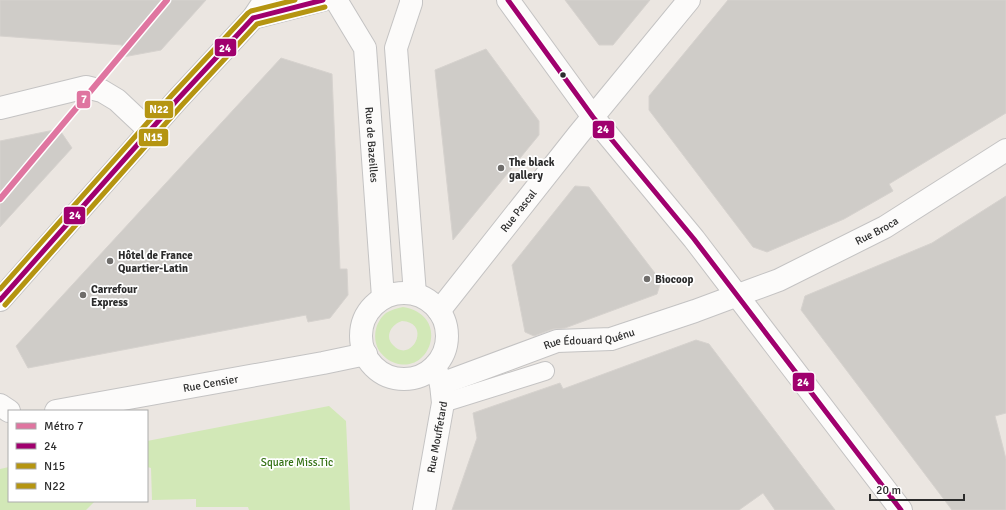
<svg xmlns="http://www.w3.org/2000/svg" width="1006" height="510" font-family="Signika,sans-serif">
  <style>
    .green { fill: #d2e8b7; fill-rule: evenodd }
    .building { fill: #cfccc8; stroke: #d6d2ce }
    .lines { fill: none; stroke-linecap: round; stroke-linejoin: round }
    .service-casing { stroke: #c4c3c3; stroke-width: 20 }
    .pedestrian-casing { stroke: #c4c3c3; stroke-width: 24 }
    .minor-casing { stroke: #c4c3c3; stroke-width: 24 }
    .tertiary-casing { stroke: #c4c3c3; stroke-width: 24 }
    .secondary-casing { stroke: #c4c3c3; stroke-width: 24 }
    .service { stroke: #fcfbfa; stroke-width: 18 }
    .pedestrian { stroke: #fcfbfa; stroke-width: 22 }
    .minor { stroke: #fcfbfa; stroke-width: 22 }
    .tertiary { stroke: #fcfbfa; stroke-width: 22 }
    .secondary { stroke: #fcfbfa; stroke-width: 22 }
    .bus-1-casing { stroke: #fff; stroke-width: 8 }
    .bus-2-casing { stroke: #fff; stroke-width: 8 }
    .bus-3-casing { stroke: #fff; stroke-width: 8 }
    .bus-1 { stroke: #a0006e; stroke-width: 5 }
    .bus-2 { stroke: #b59511; stroke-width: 5 }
    .bus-3 { stroke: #b59511; stroke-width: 5 }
    .metro-1-casing { stroke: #fff; stroke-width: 9 }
    .metro-1 { stroke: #df75a0; stroke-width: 6 }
    .bus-dot { fill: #2c2c2c; stroke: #fff; stroke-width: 1.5 }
    .poi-dot { fill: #6f6d6b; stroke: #fff; stroke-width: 1.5 }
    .labels { text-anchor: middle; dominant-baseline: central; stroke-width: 3.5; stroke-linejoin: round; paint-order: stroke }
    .street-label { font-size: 11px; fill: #2c2c2c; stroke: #fff }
    .poi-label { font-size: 11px; font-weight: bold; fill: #2c2c2c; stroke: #fff; text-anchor: start }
    .park-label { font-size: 11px; fill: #347114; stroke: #fff }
    .line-badge { stroke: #fff; stroke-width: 1.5 }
    .badge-label { font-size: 11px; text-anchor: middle; font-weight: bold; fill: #fff }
  </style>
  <rect width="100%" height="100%" fill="#ebe6e1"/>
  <g class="green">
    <path d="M 403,307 C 451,315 431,375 395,363 C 389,361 384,357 380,352 C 372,340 374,323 386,313 C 391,310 397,308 403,307 ZM 402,321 C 433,323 411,365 393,345 C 384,336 392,324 402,321 Z"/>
    <path d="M 329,406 L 346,421 L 350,510 L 249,510 L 248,507 L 196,507 L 196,499 L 152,500 L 151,468 L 147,467 L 147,441 Z"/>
    <path d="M 9,467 L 9,501 L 95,501 L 86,510 L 0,510 L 0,469 Z"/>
  </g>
  <g class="building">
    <path d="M 0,0 L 206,0 L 161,50 L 123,57 L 122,45 L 0,36 Z"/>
    <path d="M 565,0 L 650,0 L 613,45 L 599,45 Z"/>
    <path d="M 728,0 L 1006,0 L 1006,113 L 889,184 L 893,191 L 844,219 L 767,252 L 753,247 L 649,110 L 649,96 Z"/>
    <path d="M 486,49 L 539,121 L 539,135 L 453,240 L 435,70 Z"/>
    <path d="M 281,58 L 332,74 L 340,269 L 347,269 L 348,295 L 330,318 L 308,322 L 306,315 L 28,368 L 16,346 Z"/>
    <path d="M 59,129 L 72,148 L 0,227 L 0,141 Z"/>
    <path d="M 575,186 L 589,187 L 661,281 L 657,294 L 565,328 L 553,329 L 534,336 L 525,332 L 512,265 Z"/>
    <path d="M 1006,196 L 1006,413 L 995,416 L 1006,459 L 1006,510 L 952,510 L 801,310 L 805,296 L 932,243 Z"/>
    <path d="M 696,340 L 709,344 L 835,510 L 775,510 L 763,493 L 739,510 L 452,510 L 477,438 L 473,413 L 560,383 L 563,389 Z"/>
  </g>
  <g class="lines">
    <g class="service-casing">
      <path id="service" d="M 443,403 L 545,371"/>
    </g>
    <g class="pedestrian-casing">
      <g id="pedestrian">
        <path id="s1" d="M 441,384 L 557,341 L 611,339 L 695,311 L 738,295"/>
        <path id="s2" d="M 424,510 L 443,403 L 441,384 L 435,366"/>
      </g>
    </g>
    <g class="minor-casing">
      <g id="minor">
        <path id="s3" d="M 336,0 L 365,48 L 383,297"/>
        <path d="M 411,0 L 411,3 L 396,48 L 415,294"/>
        <path d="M 0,108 L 86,87 L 102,91 L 117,100 L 150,131"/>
        <circle cx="404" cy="336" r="43"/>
        <path id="s4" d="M 738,295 L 779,280 L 885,227 L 1006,150"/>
        <path id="s5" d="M 439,311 L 578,135 L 689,0"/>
        <path d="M 0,405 L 9,411"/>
        <path id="s6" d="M 56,411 L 323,363 L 366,354"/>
      </g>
    </g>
    <g class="tertiary-casing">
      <path id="tertiary" d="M 508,0 L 593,117 L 694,239 L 901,510"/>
    </g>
    <g class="secondary-casing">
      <g id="secondary">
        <path d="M 253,18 L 323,0"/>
        <path d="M 0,300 L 177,100 L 253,18 L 265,0"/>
      </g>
    </g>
    <use href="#service" class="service"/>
    <use href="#pedestrian" class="pedestrian"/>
    <use href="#minor" class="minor"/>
    <use href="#tertiary" class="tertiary"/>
    <use href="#secondary" class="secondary"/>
    <g class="bus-1-casing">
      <g id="bus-1">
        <path d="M 508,0 L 593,117 L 694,239 L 901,510"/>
        <path d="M 0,300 L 177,100 L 253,18 L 323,0"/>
      </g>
    </g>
    <g class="bus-2-casing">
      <path id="bus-2" d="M 5,305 L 182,105 L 257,24 L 325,7"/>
    </g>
    <g class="bus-3-casing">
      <path id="bus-3" d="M 0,289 L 172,95 L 248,13 L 251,11 L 295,0"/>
    </g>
    <use href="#bus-1" class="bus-1"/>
    <use href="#bus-2" class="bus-2"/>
    <use href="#bus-3" class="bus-3"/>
    <g class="metro-1-casing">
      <path id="metro-1" d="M 0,199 L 167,0"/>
    </g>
    <use href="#metro-1" class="metro-1"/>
  </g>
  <circle class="bus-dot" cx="563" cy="75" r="3.5"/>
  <g class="poi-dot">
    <circle cx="501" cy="168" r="4"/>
    <circle cx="110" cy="261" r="4"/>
    <circle cx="647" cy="279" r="4"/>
    <circle cx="83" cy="295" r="4"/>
  </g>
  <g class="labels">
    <g class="street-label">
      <text stroke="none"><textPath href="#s3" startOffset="153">Rue de Bazeilles</textPath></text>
      <text stroke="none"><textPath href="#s5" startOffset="128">Rue Pascal</textPath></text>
      <text stroke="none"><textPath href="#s4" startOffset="153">Rue Broca</textPath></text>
      <text stroke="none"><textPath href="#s1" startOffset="156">Rue Édouard Quénu</textPath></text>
      <text stroke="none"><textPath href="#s6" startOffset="157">Rue Censier</textPath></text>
      <text stroke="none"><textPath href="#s2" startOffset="74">Rue Mouffetard</textPath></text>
    </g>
    <g class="poi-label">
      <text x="509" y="162">The black<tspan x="509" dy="13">gallery</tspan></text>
      <text x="118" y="255">Hôtel de France<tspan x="118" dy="13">Quartier-Latin</tspan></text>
      <text x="655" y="279">Biocoop</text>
      <text x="91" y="289">Carrefour<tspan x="91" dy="13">Express</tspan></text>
    </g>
    <g class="park-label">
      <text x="297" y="462">Square Miss.Tic</text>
    </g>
  </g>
  <g class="line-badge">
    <rect x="214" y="38" width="23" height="19" rx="4" fill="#a0006e"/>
    <rect x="76" y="90" width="15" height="19" rx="4" fill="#df75a0"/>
    <rect x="144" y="100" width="30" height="19" rx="4" fill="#b59511"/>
    <rect x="592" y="120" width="23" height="19" rx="4" fill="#a0006e"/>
    <rect x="138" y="128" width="31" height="19" rx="4" fill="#b59511"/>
    <rect x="63" y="206" width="23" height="19" rx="4" fill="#a0006e"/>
    <rect x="792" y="372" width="23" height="20" rx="4" fill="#a0006e"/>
  </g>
  <g class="badge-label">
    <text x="225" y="52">24</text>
    <text x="84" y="103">7</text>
    <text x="159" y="113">N22</text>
    <text x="603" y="133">24</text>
    <text x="153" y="141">N15</text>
    <text x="75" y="219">24</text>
    <text x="803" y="386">24</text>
  </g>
  <rect x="8" y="410" width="140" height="92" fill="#ffffff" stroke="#ababab"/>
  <rect x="16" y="423" width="20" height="6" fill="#df75a0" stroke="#ababab"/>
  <text x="44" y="430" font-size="12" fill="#2c2c2c">Métro 7</text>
  <rect x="16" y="443" width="20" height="6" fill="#a0006e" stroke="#ababab"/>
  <text x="44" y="450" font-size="12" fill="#2c2c2c">24</text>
  <rect x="16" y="463" width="20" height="6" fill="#b59511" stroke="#ababab"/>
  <text x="44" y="470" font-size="12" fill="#2c2c2c">N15</text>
  <rect x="16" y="483" width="20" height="6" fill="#b59511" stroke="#ababab"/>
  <text x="44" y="490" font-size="12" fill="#2c2c2c">N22</text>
  <path d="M870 494v6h94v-6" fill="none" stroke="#2c2c2c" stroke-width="2"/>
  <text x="876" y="494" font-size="12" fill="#2c2c2c" stroke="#ffffff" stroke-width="3" paint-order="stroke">20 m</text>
</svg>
